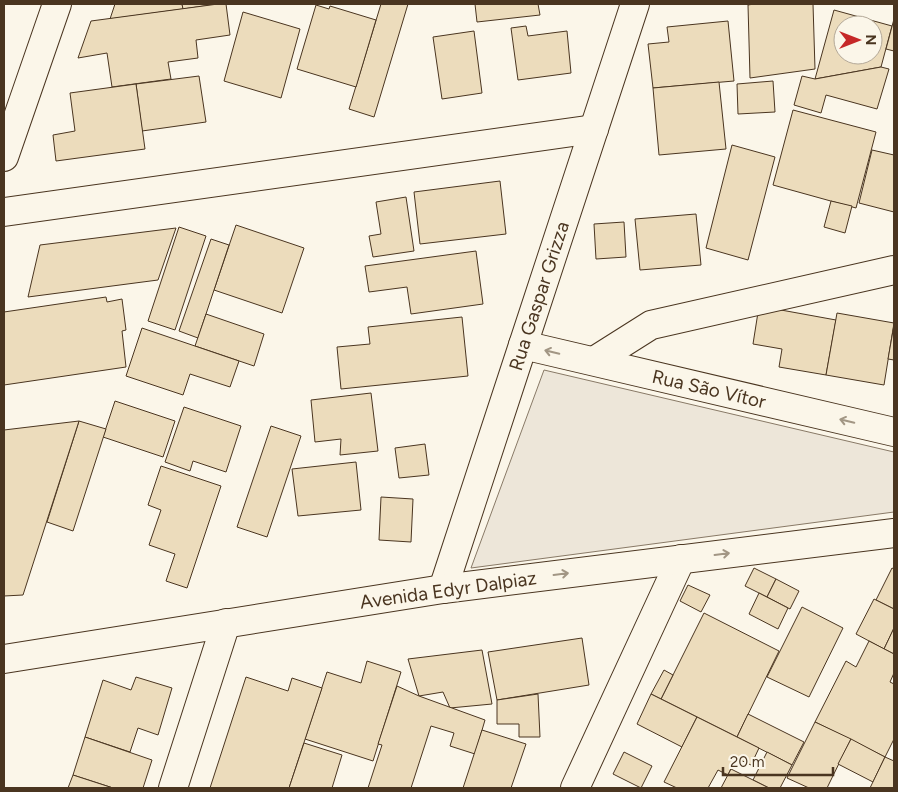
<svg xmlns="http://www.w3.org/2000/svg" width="898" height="792" font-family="Figtree,sans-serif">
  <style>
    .green { fill: #ede6d9; stroke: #887966 }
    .building { fill: #ecdcbc; stroke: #4a3520; fill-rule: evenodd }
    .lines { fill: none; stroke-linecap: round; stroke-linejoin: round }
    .minor-casing { stroke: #4a3520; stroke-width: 30 }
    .tertiary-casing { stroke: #4a3520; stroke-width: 30 }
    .minor { stroke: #fbf6e9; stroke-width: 28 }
    .tertiary { stroke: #fbf6e9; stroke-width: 28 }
    .oneway { stroke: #a29684 }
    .labels { text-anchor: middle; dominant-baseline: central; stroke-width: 4; stroke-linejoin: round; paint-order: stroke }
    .street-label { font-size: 19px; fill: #4a3520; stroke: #fbf6e9 }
  </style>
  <rect width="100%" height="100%" fill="#fbf6e9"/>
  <path class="green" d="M 544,370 L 894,452 L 894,512 L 471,568 Z"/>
  <g class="building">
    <path d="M 115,4 L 182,4 L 183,9 L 110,19 Z"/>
    <path d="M 182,4 L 218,4 L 183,9 Z"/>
    <path d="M 218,4 L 226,4 L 230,35 L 196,40 L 198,58 L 168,62 L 171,79 L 112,87 L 107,53 L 78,58 L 91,21 Z"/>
    <path d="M 381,4 L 408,4 L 374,117 L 349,109 Z"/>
    <path d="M 475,4 L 538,4 L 540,15 L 477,22 Z"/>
    <path d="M 754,4 L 813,4 L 815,69 L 750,78 L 748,5 Z"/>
    <path d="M 316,5 L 329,9 L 330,6 L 376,20 L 356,87 L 297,69 Z"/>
    <path d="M 834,10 L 892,26 L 881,67 L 815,79 ZM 843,25 L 873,25 L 873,55 L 843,55 Z"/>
    <path d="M 243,12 L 300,29 L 281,98 L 224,81 Z"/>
    <path d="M 894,19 L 894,51 L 886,49 Z"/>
    <path d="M 728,21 L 734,81 L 653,88 L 648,44 L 669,42 L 667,27 Z"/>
    <path d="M 526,26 L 528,36 L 567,31 L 571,73 L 518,80 L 511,28 Z"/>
    <path d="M 474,31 L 482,93 L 442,99 L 433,37 Z"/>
    <path d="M 881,67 L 889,69 L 877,109 L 826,95 L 821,113 L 794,105 L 802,76 L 815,79 Z"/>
    <path d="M 199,76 L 206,122 L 142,131 L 136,84 Z"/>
    <path d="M 773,81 L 775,112 L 738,114 L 737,84 Z"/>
    <path d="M 719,82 L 726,149 L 659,155 L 653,88 Z"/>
    <path d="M 136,84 L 145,149 L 56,161 L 53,135 L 75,131 L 70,93 Z"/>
    <path d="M 793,110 L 876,132 L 856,208 L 773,185 Z"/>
    <path d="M 732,145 L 775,157 L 748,260 L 706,248 Z"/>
    <path d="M 872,150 L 894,155 L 894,212 L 859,203 Z"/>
    <path d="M 500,181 L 506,234 L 420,244 L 414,192 Z"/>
    <path d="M 406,197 L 414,251 L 373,257 L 369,236 L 381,234 L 376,202 Z"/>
    <path d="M 831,201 L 852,206 L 845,233 L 824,227 Z"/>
    <path d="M 696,214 L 701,265 L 640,270 L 635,219 Z"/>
    <path d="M 624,222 L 626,257 L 596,259 L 594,224 Z"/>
    <path d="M 236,225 L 304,248 L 282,313 L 214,290 Z"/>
    <path d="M 179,227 L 206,236 L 175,330 L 148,321 Z"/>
    <path d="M 176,228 L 158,280 L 28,297 L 40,245 Z"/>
    <path d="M 211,239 L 229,245 L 198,338 L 179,331 Z"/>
    <path d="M 476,251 L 483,304 L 411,314 L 407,287 L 369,292 L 365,266 Z"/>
    <path d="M 106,297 L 107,302 L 122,299 L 126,330 L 122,331 L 126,367 L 4,385 L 4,312 Z"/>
    <path d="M 759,306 L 836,320 L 826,375 L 779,367 L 782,349 L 753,344 Z"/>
    <path d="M 837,313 L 894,323 L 884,385 L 826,375 Z"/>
    <path d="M 206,314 L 264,334 L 254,366 L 195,346 Z"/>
    <path d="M 462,317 L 468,376 L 341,389 L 337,347 L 370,344 L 368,327 Z"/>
    <path d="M 894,325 L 894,360 L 888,359 Z"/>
    <path d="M 142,328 L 239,361 L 230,387 L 190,374 L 183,395 L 126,376 Z"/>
    <path d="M 371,393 L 378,451 L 340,455 L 341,439 L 315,442 L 311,400 Z"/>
    <path d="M 115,401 L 175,421 L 163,457 L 103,437 Z"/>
    <path d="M 184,407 L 241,426 L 226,472 L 193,461 L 190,471 L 165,462 Z"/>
    <path d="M 79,421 L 106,429 L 73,531 L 47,522 Z"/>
    <path d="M 79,421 L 23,595 L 4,596 L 4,430 Z"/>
    <path d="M 271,426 L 301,436 L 267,537 L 237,527 Z"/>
    <path d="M 425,444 L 429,475 L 399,478 L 395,448 Z"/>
    <path d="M 356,462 L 361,510 L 298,516 L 292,469 Z"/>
    <path d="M 161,466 L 221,486 L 187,588 L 166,581 L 175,554 L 149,545 L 161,510 L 148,505 Z"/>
    <path d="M 381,497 L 413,499 L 411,542 L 379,540 Z"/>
    <path d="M 754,568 L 776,579 L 767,597 L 745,586 Z"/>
    <path d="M 892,568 L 894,569 L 894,609 L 876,600 Z"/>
    <path d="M 776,579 L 799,591 L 790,609 L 767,597 Z"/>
    <path d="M 688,585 L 710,595 L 701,612 L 680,601 Z"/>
    <path d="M 759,593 L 788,608 L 778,629 L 749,614 Z"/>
    <path d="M 874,599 L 894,609 L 894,628 L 884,649 L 856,634 Z"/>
    <path d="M 802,607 L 843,628 L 809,697 L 767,677 Z"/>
    <path d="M 704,613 L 779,651 L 737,737 L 661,699 Z"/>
    <path d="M 894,628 L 894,654 L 884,649 Z"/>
    <path d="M 582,638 L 589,685 L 497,700 L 488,652 Z"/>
    <path d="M 869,641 L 894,654 L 894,673 L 890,682 L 894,684 L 894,739 L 885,757 L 815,722 L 846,661 L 856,667 Z"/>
    <path d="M 482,650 L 492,704 L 450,708 L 443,692 L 419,696 L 408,659 Z"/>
    <path d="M 367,661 L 401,672 L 373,761 L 305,739 L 327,672 L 361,683 Z"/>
    <path d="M 664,670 L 673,675 L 661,699 L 651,694 Z"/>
    <path d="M 136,677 L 172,688 L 158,735 L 138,728 L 130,752 L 85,737 L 103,680 L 131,690 Z"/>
    <path d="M 246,677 L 288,691 L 292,678 L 322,688 L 289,788 L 210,788 Z"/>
    <path d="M 397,686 L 419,696 L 485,720 L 475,754 L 450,746 L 454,733 L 431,726 L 411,788 L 368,788 L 382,745 L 378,744 Z"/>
    <path d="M 538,694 L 540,737 L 519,737 L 519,724 L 497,724 L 497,700 Z"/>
    <path d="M 651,694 L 697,717 L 682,747 L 637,724 Z"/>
    <path d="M 748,714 L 804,742 L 792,765 L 737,737 Z"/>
    <path d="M 697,717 L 759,748 L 751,765 L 736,758 L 728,775 L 718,770 L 708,788 L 677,788 L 664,782 Z"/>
    <path d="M 815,722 L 851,739 L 827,788 L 809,788 L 787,778 Z"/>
    <path d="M 482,730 L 526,744 L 511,788 L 463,788 Z"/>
    <path d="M 85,737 L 152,760 L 143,788 L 113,788 L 73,775 Z"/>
    <path d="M 851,739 L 885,757 L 873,782 L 838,764 Z"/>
    <path d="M 304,743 L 342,755 L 332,788 L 289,788 Z"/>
    <path d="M 624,752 L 652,766 L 641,788 L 613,774 Z"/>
    <path d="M 767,752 L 792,765 L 780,788 L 769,788 L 753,780 Z"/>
    <path d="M 885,757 L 894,761 L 894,788 L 870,788 Z"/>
    <path d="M 731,769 L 769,788 L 721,788 Z"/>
    <path d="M 73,775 L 113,788 L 68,788 Z"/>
  </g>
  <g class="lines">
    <g class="minor-casing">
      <g id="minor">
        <path d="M 4,212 L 594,129"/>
        <path d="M 523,345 L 635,4"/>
        <path d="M 594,361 L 651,325 L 894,270"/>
        <path d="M 173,788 L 226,623"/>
        <path d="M 575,788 L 681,559"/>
      </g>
    </g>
    <g class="tertiary-casing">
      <g id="tertiary">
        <path d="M 4,157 L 57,4"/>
        <path d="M 443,589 L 523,345 L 894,432"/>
        <path d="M 4,659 L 443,589 L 894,533"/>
      </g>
    </g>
    <use href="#minor" class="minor"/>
    <use href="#tertiary" class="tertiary"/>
  </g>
  <defs><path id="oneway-shaft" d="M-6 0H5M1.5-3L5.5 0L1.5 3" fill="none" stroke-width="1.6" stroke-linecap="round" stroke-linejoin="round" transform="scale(1.25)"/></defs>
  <g class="oneway">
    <use href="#oneway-shaft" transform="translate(552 352) rotate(-167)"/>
    <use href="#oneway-shaft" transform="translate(847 421) rotate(-167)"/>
    <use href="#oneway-shaft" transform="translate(722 554) rotate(-7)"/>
    <use href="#oneway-shaft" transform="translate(561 574) rotate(-7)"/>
  </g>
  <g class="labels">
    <g class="street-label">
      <text transform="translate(539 296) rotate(-72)">Rua Gaspar Grizza</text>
      <text transform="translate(709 389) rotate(13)">Rua São Vítor</text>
      <text transform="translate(448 590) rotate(-8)">Avenida Edyr Dalpiaz</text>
    </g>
  </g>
  <rect width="898" height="792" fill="none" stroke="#4a3520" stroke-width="10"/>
  <g transform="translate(858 40) rotate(90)"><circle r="24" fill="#fbf6e9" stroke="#b4a999"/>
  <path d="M0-4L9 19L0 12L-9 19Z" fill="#c62828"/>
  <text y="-8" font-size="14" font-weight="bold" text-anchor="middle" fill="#4a3520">N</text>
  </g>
  <path d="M723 767v8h110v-8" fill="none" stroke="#4a3520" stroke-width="2.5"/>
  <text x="730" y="767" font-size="15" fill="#4a3520" stroke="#fbf6e9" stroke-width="4" paint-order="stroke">20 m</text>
</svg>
